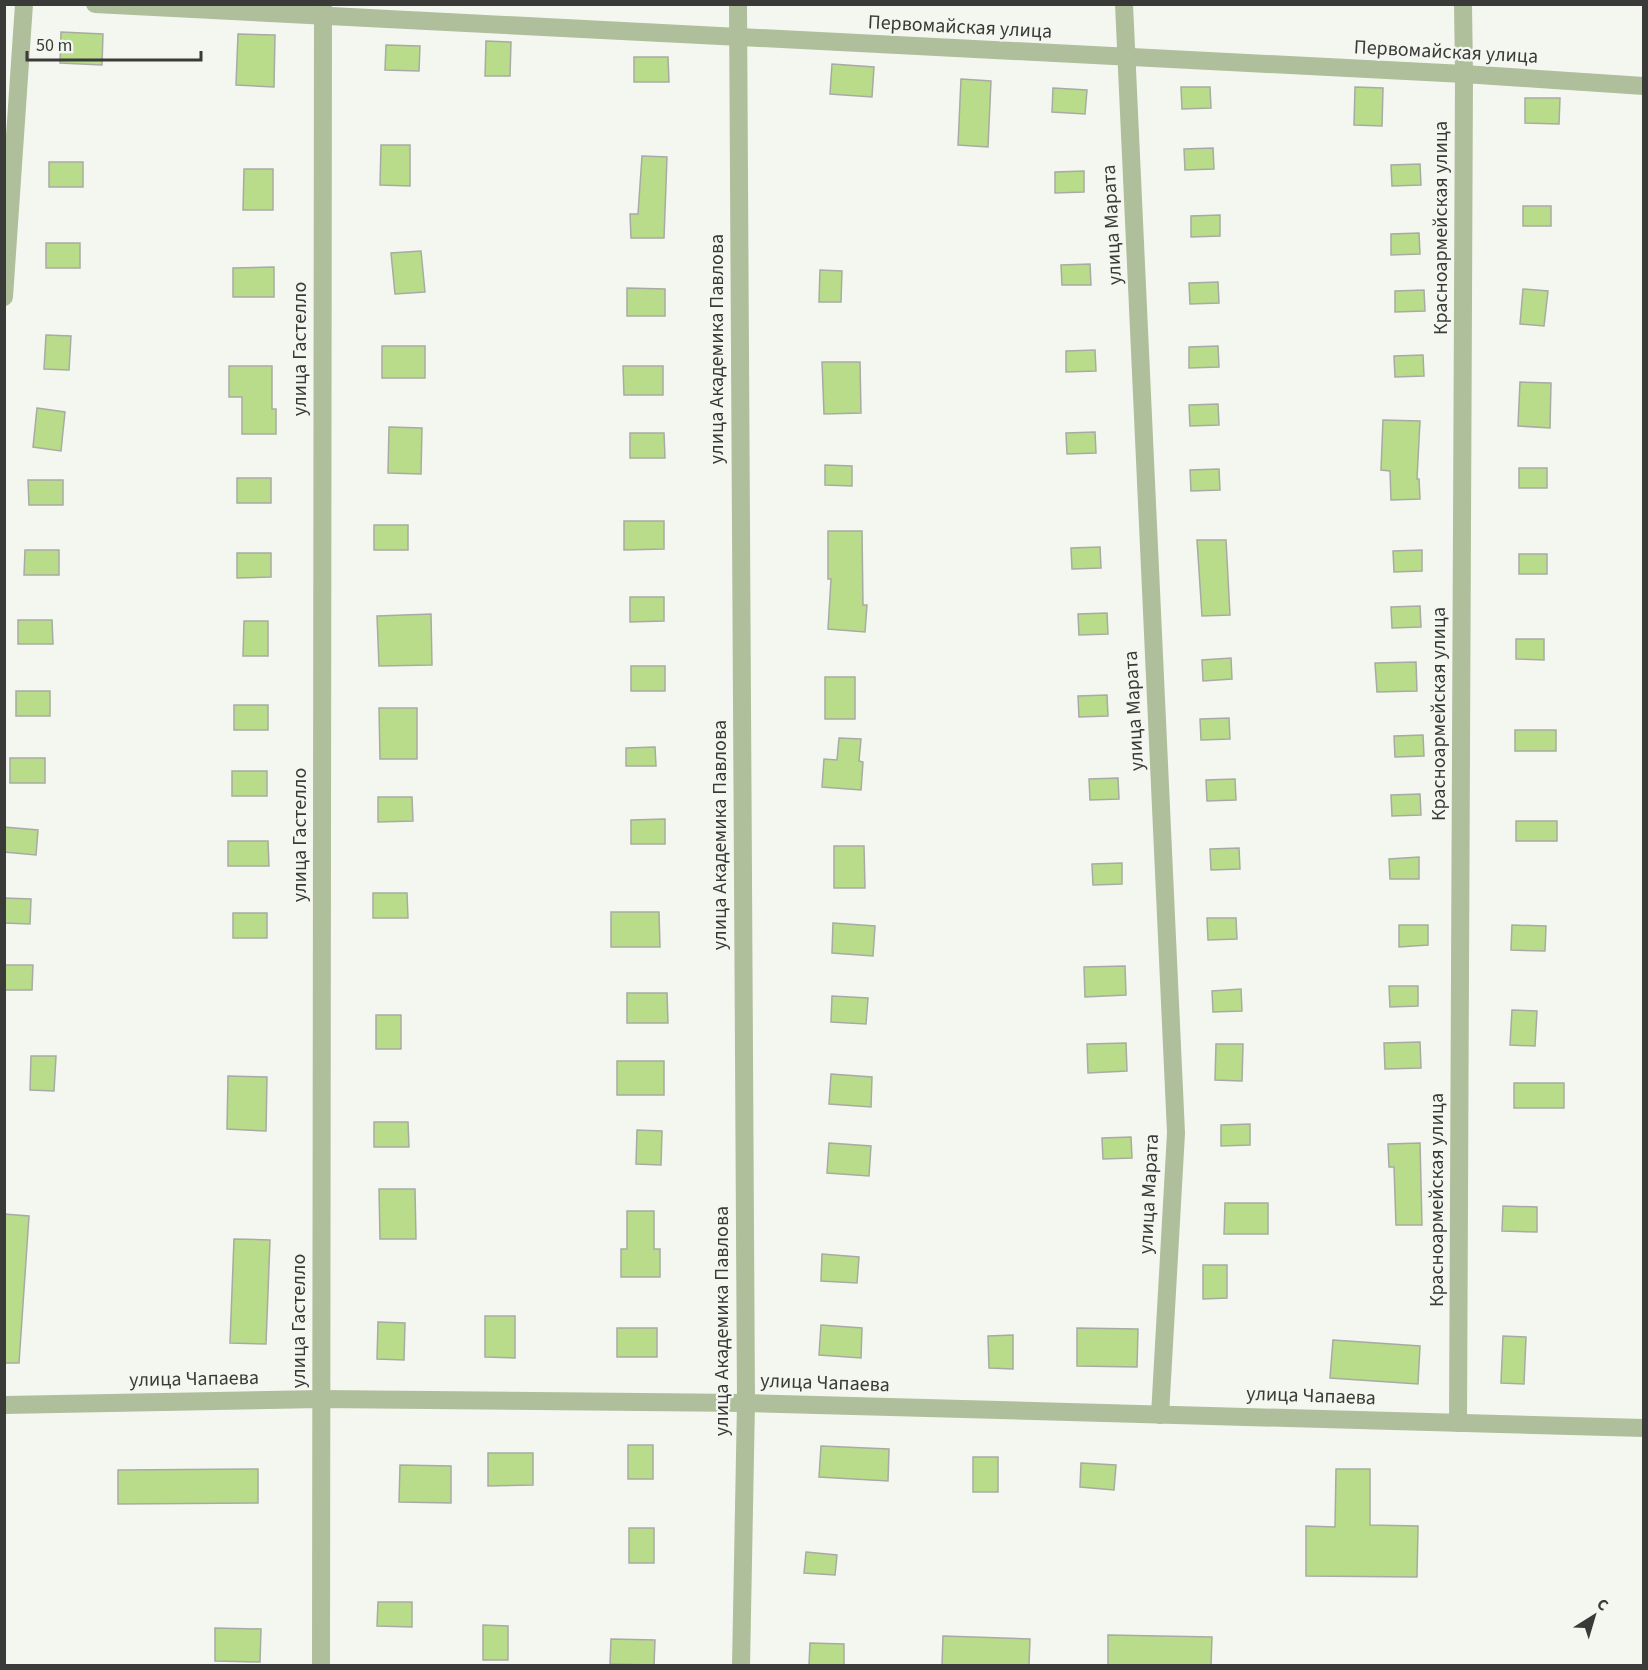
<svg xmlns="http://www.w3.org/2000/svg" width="1648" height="1670" font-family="'Source Sans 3',sans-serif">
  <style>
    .building { fill: #b9dc8a; stroke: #a8aba4; stroke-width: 1.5 }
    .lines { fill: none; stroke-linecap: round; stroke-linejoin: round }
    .minor { stroke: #afbe9b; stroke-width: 18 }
    .labels { text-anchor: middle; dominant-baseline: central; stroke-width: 4.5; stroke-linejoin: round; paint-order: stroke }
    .street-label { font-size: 20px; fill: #3a3b38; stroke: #f4f7f0 }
  </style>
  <rect width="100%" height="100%" fill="#f4f7f0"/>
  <g class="building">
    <path d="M 61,32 L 103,34 L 102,65 L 60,63 Z"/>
    <path d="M 238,34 L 275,35 L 274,87 L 236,85 Z"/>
    <path d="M 486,41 L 511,42 L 510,76 L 485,76 Z"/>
    <path d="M 386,45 L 420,46 L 419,71 L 385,70 Z"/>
    <path d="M 634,57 L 668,57 L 669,82 L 634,82 Z"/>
    <path d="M 832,64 L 874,67 L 872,97 L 830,94 Z"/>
    <path d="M 961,79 L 991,81 L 988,147 L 958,145 Z"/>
    <path d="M 1181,87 L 1210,87 L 1211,108 L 1182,109 Z"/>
    <path d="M 1355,87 L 1383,88 L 1382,126 L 1354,125 Z"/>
    <path d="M 1053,88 L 1087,90 L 1085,114 L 1052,112 Z"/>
    <path d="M 1525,98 L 1560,98 L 1559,124 L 1525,123 Z"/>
    <path d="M 381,145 L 410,145 L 410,186 L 380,185 Z"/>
    <path d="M 1213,148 L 1214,169 L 1185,170 L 1184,149 Z"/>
    <path d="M 642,156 L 667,157 L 664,238 L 631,238 L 630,214 L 638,214 Z"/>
    <rect x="49" y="162" width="34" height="25"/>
    <path d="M 1420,164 L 1421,185 L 1392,186 L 1391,165 Z"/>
    <path d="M 244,169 L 273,169 L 273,210 L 243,210 Z"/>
    <path d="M 1084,171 L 1084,192 L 1055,193 L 1055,172 Z"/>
    <rect x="1523" y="206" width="28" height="20"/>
    <path d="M 1220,215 L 1220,236 L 1191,237 L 1191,216 Z"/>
    <path d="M 1419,233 L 1420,254 L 1391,255 L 1391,234 Z"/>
    <rect x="46" y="243" width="34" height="25"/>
    <path d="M 421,251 L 425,292 L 395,294 L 391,253 Z"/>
    <path d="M 1090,264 L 1091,285 L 1062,285 L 1061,265 Z"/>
    <path d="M 274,267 L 274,297 L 233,297 L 233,268 Z"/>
    <path d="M 820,270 L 842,271 L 841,302 L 819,302 Z"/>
    <path d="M 1218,282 L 1219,303 L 1190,304 L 1189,283 Z"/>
    <path d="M 627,288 L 665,289 L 665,316 L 627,316 Z"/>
    <path d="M 1523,289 L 1548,291 L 1544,326 L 1520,324 Z"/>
    <path d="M 1424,290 L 1425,311 L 1395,312 L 1395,291 Z"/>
    <path d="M 46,335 L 71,336 L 69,370 L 44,369 Z"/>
    <rect x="382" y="346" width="43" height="32"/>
    <path d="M 1218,346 L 1219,367 L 1189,368 L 1189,347 Z"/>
    <path d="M 1095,350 L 1096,371 L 1066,372 L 1066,351 Z"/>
    <path d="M 1423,355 L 1424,376 L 1395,377 L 1394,356 Z"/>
    <path d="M 822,362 L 860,362 L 861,413 L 824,414 Z"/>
    <path d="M 229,366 L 272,366 L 272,409 L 276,409 L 276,434 L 242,434 L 242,397 L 229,397 Z"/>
    <path d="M 623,366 L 663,366 L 663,395 L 624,395 Z"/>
    <path d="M 1520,382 L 1551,383 L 1550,428 L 1518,426 Z"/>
    <path d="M 1218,404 L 1219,425 L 1190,426 L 1189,405 Z"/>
    <path d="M 37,408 L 65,412 L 61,451 L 33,447 Z"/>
    <path d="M 1383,420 L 1420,421 L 1417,479 L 1419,479 L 1420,499 L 1391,500 L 1390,471 L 1381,470 Z"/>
    <path d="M 389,427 L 422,428 L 421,474 L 388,473 Z"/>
    <path d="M 1095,432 L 1096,453 L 1067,454 L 1066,433 Z"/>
    <path d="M 630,433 L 664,433 L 665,458 L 630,458 Z"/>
    <path d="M 825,465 L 852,466 L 852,486 L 825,485 Z"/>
    <rect x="1519" y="468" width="28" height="20"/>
    <path d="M 1219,469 L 1220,490 L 1191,491 L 1190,470 Z"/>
    <rect x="237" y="478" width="34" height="25"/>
    <path d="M 28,480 L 63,480 L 63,505 L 29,505 Z"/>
    <path d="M 624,521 L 664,521 L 664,549 L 624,550 Z"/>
    <rect x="374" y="525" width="34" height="25"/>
    <path d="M 828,531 L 862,531 L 863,605 L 867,605 L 865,632 L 828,629 L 831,579 L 828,579 Z"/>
    <path d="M 1197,540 L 1226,540 L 1230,615 L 1202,616 Z"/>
    <path d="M 1100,547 L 1101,568 L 1072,569 L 1071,548 Z"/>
    <path d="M 25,550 L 59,550 L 59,575 L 24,575 Z"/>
    <path d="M 1422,550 L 1422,571 L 1394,572 L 1393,551 Z"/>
    <path d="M 237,553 L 271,553 L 271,577 L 237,578 Z"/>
    <rect x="1519" y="554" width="28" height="20"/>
    <path d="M 630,597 L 664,597 L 664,621 L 630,622 Z"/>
    <path d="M 1420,606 L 1421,627 L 1392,628 L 1391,607 Z"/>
    <path d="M 1107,613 L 1108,634 L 1079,635 L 1078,614 Z"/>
    <path d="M 431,614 L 432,665 L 379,666 L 377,616 Z"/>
    <path d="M 18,620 L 52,620 L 53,644 L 18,644 Z"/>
    <path d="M 244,621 L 268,621 L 268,656 L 243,656 Z"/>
    <path d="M 1516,639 L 1544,639 L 1544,660 L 1516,659 Z"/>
    <path d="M 1231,658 L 1232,679 L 1203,681 L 1202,660 Z"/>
    <path d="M 1416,662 L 1417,691 L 1377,692 L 1375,663 Z"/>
    <rect x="631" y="666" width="34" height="25"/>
    <rect x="825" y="677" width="30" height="42"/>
    <rect x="16" y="691" width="34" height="25"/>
    <path d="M 1107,695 L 1108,716 L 1079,717 L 1078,696 Z"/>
    <rect x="234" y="705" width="34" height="25"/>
    <path d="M 379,708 L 417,708 L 417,759 L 380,759 Z"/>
    <path d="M 1229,718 L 1230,739 L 1201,740 L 1200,719 Z"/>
    <rect x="1515" y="730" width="41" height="21"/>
    <path d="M 1423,735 L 1424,756 L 1395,757 L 1394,736 Z"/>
    <path d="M 839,738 L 861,739 L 859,761 L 863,762 L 861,790 L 822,787 L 824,759 L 837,760 Z"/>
    <path d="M 655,747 L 656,766 L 626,766 L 626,748 Z"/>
    <rect x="10" y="758" width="35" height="25"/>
    <rect x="232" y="771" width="35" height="25"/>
    <path d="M 1118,778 L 1119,799 L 1090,800 L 1089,779 Z"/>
    <path d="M 1235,779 L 1236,800 L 1207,801 L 1206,780 Z"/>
    <path d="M 1420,794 L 1421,815 L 1392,816 L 1391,795 Z"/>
    <path d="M 378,797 L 412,797 L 413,821 L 378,822 Z"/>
    <path d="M 665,819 L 665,844 L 631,844 L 631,820 Z"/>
    <rect x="1516" y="821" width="41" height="20"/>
    <path d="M 4,827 L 38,830 L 36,855 L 4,852 Z"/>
    <path d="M 228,841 L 268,841 L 269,866 L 228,866 Z"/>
    <path d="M 834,846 L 864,846 L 865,888 L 834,888 Z"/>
    <path d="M 1239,848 L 1240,869 L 1211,870 L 1210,849 Z"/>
    <path d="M 1419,857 L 1419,879 L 1390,879 L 1389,859 Z"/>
    <path d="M 1122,863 L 1122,884 L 1093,885 L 1092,864 Z"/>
    <path d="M 373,893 L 407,893 L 408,918 L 373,918 Z"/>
    <path d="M 4,898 L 31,899 L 30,924 L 4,923 Z"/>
    <path d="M 611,912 L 659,912 L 660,947 L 611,947 Z"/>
    <rect x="233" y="913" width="34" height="25"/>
    <path d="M 1207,918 L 1236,918 L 1237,939 L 1208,940 Z"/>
    <path d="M 833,923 L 875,926 L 873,956 L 832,953 Z"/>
    <path d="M 1399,925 L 1428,925 L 1428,945 L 1399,947 Z"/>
    <path d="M 1512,925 L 1546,926 L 1545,951 L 1511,950 Z"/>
    <path d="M 4,965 L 33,965 L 32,990 L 4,990 Z"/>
    <path d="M 1125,966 L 1126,995 L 1085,997 L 1084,967 Z"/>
    <path d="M 1389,986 L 1418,986 L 1418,1006 L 1390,1007 Z"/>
    <path d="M 1241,989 L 1242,1011 L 1213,1012 L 1212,991 Z"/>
    <path d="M 627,993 L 667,993 L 668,1023 L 627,1023 Z"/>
    <path d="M 832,996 L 868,998 L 866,1024 L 831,1022 Z"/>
    <path d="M 1512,1010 L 1537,1011 L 1535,1046 L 1510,1045 Z"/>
    <rect x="376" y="1015" width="25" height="34"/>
    <path d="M 1420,1042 L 1421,1068 L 1385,1069 L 1384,1043 Z"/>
    <path d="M 1126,1043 L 1127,1071 L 1088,1073 L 1087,1044 Z"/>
    <path d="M 1216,1044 L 1243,1044 L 1242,1081 L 1215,1080 Z"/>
    <path d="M 31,1056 L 56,1056 L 54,1091 L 30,1090 Z"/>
    <rect x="617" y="1061" width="47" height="34"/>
    <path d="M 831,1074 L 872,1077 L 871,1107 L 829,1104 Z"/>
    <path d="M 228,1076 L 267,1077 L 266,1131 L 227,1129 Z"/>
    <rect x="1514" y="1083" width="50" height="25"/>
    <path d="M 374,1122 L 408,1122 L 409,1147 L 374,1147 Z"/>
    <path d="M 1250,1124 L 1250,1145 L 1221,1146 L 1221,1125 Z"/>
    <path d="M 637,1130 L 662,1131 L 661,1165 L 636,1164 Z"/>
    <path d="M 1131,1137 L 1132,1158 L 1103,1159 L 1102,1138 Z"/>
    <path d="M 829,1143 L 871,1146 L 869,1176 L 827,1173 Z"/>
    <path d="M 1420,1143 L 1422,1225 L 1396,1225 L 1394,1167 L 1389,1167 L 1388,1144 Z"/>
    <path d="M 379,1189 L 415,1189 L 416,1239 L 380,1239 Z"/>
    <path d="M 1225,1203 L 1268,1203 L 1268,1234 L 1224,1234 Z"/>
    <path d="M 1503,1206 L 1537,1207 L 1537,1232 L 1502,1231 Z"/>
    <path d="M 627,1211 L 654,1211 L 654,1249 L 660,1249 L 660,1277 L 621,1277 L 621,1249 L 627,1249 Z"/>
    <path d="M 4,1214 L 29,1216 L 19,1363 L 4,1363 Z"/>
    <path d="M 234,1239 L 270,1240 L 266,1344 L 230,1343 Z"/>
    <path d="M 822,1254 L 859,1257 L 857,1283 L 821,1281 Z"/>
    <path d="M 1203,1265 L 1227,1265 L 1227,1298 L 1203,1299 Z"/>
    <path d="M 485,1316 L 515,1316 L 515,1358 L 485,1357 Z"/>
    <path d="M 378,1322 L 405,1323 L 404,1360 L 377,1359 Z"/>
    <path d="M 821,1325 L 862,1328 L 861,1358 L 819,1355 Z"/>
    <rect x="617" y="1328" width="40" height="29"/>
    <path d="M 1077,1328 L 1138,1329 L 1137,1367 L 1077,1366 Z"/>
    <path d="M 1013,1335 L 1013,1369 L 989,1368 L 988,1336 Z"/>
    <path d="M 1503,1336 L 1526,1337 L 1524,1384 L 1501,1383 Z"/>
    <path d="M 1333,1340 L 1420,1346 L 1418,1384 L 1330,1378 Z"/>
    <rect x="628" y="1445" width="25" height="34"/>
    <path d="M 821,1446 L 889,1449 L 888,1481 L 819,1477 Z"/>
    <path d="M 488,1453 L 533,1453 L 533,1485 L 488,1486 Z"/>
    <rect x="973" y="1457" width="25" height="35"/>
    <path d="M 1081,1463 L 1116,1465 L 1114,1490 L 1080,1487 Z"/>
    <path d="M 400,1465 L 451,1466 L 451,1503 L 399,1502 Z"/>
    <path d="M 258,1469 L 258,1503 L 118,1504 L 118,1470 Z"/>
    <path d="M 1336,1469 L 1370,1469 L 1370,1525 L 1418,1526 L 1417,1577 L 1306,1576 L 1306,1526 L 1335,1527 Z"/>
    <rect x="629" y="1528" width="25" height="35"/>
    <path d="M 806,1552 L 837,1555 L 835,1575 L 804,1573 Z"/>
    <path d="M 378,1602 L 412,1602 L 412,1627 L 377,1626 Z"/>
    <path d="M 483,1625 L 508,1626 L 508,1660 L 483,1660 Z"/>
    <path d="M 215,1628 L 261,1629 L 260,1662 L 215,1661 Z"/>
    <path d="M 1108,1635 L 1212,1637 L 1211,1665 L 1108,1665 Z"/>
    <path d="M 943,1636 L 1030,1639 L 1029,1665 L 942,1665 Z"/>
    <path d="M 611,1639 L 655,1640 L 654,1665 L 610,1664 Z"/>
    <path d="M 810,1643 L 844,1644 L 844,1665 L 809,1665 Z"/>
  </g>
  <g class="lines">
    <g class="minor">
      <path d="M 95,4 L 1464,74 L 1644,86"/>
      <path d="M 738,4 L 746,1403 L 741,1666"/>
      <path d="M 1124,4 L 1176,1133 L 1160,1415"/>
      <path d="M 4,297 L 24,4"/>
      <path d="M 4,1405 L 321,1399 L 746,1403 L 1644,1428"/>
      <path d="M 1458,1423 L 1464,74 L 1463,4"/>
      <path d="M 321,1666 L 323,4"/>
    </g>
  </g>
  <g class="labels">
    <g class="street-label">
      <text transform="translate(960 27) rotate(3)">Первомайская улица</text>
      <text transform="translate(1446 52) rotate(3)">Первомайская улица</text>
      <text transform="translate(1112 225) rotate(-93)">улица Марата</text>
      <text transform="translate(1441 228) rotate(-90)">Красноармейская улица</text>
      <text transform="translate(300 349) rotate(-90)">улица Гастелло</text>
      <text transform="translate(717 349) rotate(-90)">улица Академика Павлова</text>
      <text transform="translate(1134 711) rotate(-93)">улица Марата</text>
      <text transform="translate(1439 714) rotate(-90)">Красноармейская улица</text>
      <text transform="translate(300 835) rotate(-90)">улица Гастелло</text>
      <text transform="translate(720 835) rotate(-90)">улица Академика Павлова</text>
      <text transform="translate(1149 1194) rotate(-87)">улица Марата</text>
      <text transform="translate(1437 1200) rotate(-90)">Красноармейская улица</text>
      <text transform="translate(299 1321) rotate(-90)">улица Гастелло</text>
      <text transform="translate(722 1321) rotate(-90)">улица Академика Павлова</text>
      <text transform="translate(194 1379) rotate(-1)">улица Чапаева</text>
      <text transform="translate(825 1383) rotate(2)">улица Чапаева</text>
      <text transform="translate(1311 1396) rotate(2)">улица Чапаева</text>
    </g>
  </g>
  <rect width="1648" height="1670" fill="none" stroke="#3a3b38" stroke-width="12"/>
  <g transform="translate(1594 1616) rotate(37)" stroke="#f4f7f0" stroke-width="4.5" paint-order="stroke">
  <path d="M0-4.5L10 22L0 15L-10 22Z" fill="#3a3b38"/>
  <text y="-9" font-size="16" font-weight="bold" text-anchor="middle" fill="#3a3b38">С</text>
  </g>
  <path d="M27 51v9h174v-9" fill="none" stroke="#3a3b38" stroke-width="3"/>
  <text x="36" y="51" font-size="18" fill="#3a3b38" stroke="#f4f7f0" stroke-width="4.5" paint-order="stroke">50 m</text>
</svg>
